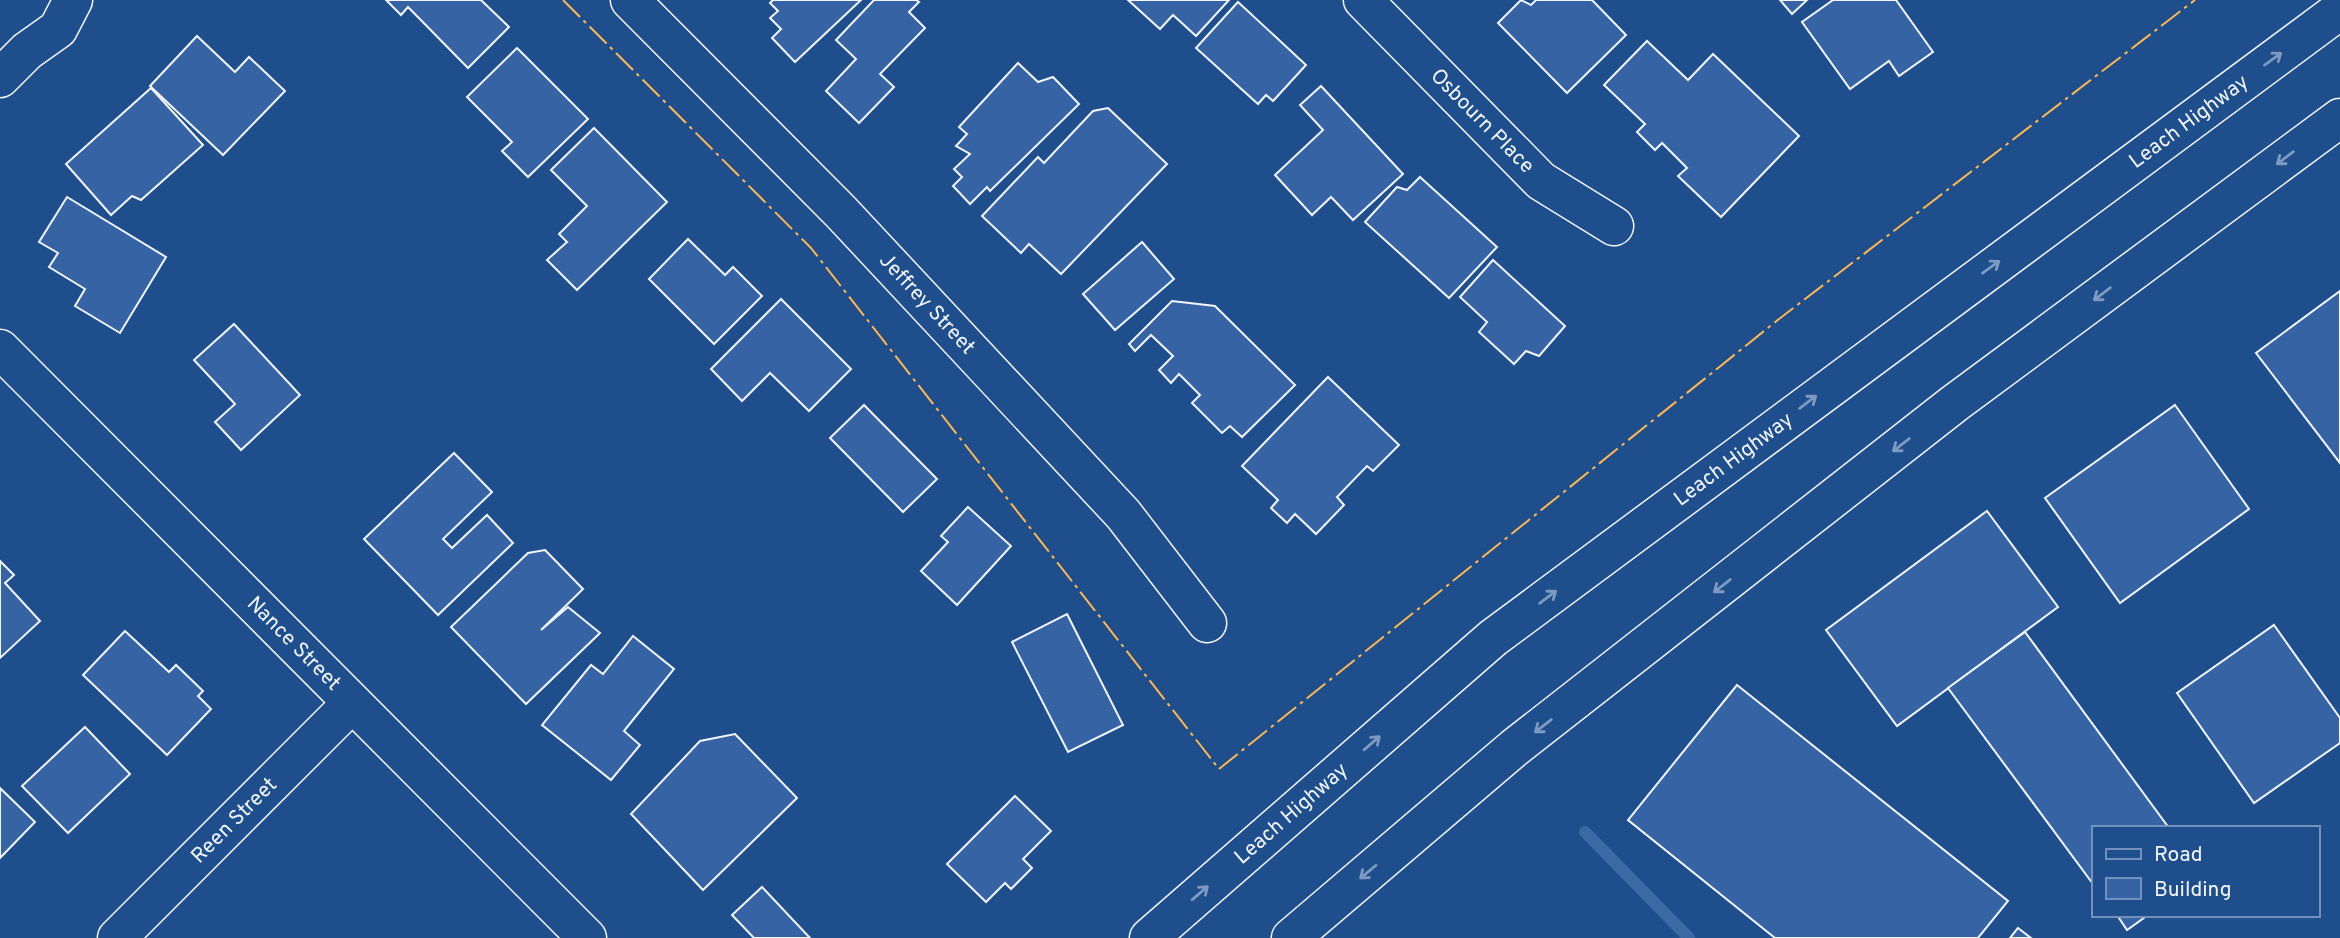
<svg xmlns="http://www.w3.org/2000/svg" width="2340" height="938" font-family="Overpass,sans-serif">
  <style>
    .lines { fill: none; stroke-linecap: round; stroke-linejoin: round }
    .stream { stroke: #3b69a3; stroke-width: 12 }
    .building { fill: #3563a3; stroke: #f2f6ff; stroke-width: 2 }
    .minor-casing { stroke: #f2f6ff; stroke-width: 41 }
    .highway-casing { stroke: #f2f6ff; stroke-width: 41 }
    .minor { stroke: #1f4e8c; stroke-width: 38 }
    .highway { stroke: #1f4e8c; stroke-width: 38 }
    .power { stroke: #ffb74d; stroke-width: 2; stroke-dasharray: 24 5 3.5 5; stroke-linecap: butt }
    .oneway { stroke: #7e9ac0 }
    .labels { text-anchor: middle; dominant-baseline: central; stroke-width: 5; stroke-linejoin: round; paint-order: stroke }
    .street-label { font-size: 21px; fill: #f2f6ff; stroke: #1f4e8c }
  </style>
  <rect width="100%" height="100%" fill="#1f4e8c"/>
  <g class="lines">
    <path class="stream" d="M 1585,832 L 1689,938"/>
  </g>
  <g class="building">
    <path d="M 386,0 L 481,0 L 509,27 L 468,68 L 408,7 L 401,15 Z"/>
    <path d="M 773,0 L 861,0 L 795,62 L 772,38 L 781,29 L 770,18 L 778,11 L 770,3 Z"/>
    <path d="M 874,0 L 916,0 L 919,2 L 909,12 L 925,28 L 880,74 L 894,87 L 859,123 L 826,91 L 856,59 L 836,40 Z"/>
    <path d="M 1128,0 L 1229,0 L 1196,36 L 1173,15 L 1160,29 Z"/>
    <path d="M 1521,0 L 1531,5 L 1536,0 L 1592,0 L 1626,35 L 1567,93 L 1498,23 Z"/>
    <path d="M 1780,0 L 1807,0 L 1792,14 Z"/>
    <path d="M 1833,0 L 1896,0 L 1933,52 L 1899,76 L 1889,61 L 1850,89 L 1802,22 Z"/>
    <path d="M 1238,2 L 1306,65 L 1273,101 L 1266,95 L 1258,104 L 1196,48 Z"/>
    <path d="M 197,36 L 235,72 L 249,57 L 285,91 L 223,155 L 150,86 Z"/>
    <path d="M 1647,41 L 1688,80 L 1713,54 L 1799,136 L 1721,217 L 1678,176 L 1687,168 L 1662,143 L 1655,150 L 1637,132 L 1645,124 L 1604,85 Z"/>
    <path d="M 517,48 L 588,119 L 528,177 L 502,151 L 512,142 L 467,97 Z"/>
    <path d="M 1018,63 L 1038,82 L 1053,77 L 1079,104 L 990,191 L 987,187 L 970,204 L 953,186 L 962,177 L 954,169 L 970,154 L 956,146 L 967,134 L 959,127 Z"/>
    <path d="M 1321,86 L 1403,174 L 1353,220 L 1331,197 L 1312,215 L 1275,175 L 1323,130 L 1300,105 Z"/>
    <path d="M 151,88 L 203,145 L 141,200 L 132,196 L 111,215 L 66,164 Z"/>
    <path d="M 1108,108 L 1167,164 L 1061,274 L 1029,244 L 1021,253 L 982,216 L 1038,157 L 1044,163 L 1093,111 Z"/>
    <path d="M 594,128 L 667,202 L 577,290 L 547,260 L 567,242 L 559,234 L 587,206 L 551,170 Z"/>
    <path d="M 1420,177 L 1497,247 L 1449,298 L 1365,222 L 1397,187 L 1407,190 Z"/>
    <path d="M 67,197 L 166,257 L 120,333 L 75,306 L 85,289 L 49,267 L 58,253 L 39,242 Z"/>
    <path d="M 688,239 L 725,275 L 733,267 L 762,296 L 714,344 L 649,279 Z"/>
    <path d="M 1142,242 L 1174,279 L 1115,330 L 1083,294 Z"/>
    <path d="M 1493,260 L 1565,326 L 1539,356 L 1526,351 L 1514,364 L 1479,332 L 1487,322 L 1460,297 Z"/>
    <path d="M 2340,291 L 2340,463 L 2256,353 Z"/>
    <path d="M 781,299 L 851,369 L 809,411 L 770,373 L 742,401 L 711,369 Z"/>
    <path d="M 1172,301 L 1215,306 L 1295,385 L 1242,437 L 1230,426 L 1222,433 L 1192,403 L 1200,395 L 1179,374 L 1171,383 L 1159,370 L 1173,356 L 1151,335 L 1135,351 L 1129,344 Z"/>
    <path d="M 234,324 L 300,395 L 241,450 L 215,422 L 235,404 L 194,360 Z"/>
    <path d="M 1328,377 L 1399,445 L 1373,471 L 1367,466 L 1337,497 L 1344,505 L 1316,534 L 1295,514 L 1287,523 L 1271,508 L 1278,500 L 1242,466 Z"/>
    <path d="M 864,405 L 937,479 L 903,512 L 830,438 Z"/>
    <path d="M 2175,405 L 2249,509 L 2120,603 L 2045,498 Z"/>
    <path d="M 454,453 L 492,492 L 443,539 L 452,548 L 487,515 L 513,543 L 438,615 L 364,539 Z"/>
    <path d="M 968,507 L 1011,546 L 957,605 L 921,571 L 948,542 L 941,536 Z"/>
    <path d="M 1987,511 L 2058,607 L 1897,726 L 1826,630 Z"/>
    <path d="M 545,550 L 583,589 L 541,630 L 568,607 L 600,633 L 526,704 L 451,627 L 528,553 Z"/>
    <path d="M 0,561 L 14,575 L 5,583 L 40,621 L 0,658 Z"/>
    <path d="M 1067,614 L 1123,725 L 1068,752 L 1012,642 Z"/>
    <path d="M 2274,625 L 2340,718 L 2340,743 L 2254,803 L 2177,693 Z"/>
    <path d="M 125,631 L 169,672 L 176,665 L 203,691 L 198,696 L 211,709 L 167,755 L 83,675 Z"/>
    <path d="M 2025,632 L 2169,828 L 2093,828 L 2093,884 L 1948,688 Z"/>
    <path d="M 633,636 L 674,669 L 624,731 L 640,745 L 611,780 L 542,725 L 591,665 L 603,674 Z"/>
    <path d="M 1737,685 L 2008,901 L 1978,938 L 1775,938 L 1628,820 Z"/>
    <path d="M 85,727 L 130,774 L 68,833 L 22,786 Z"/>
    <path d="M 735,734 L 797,798 L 703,890 L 631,814 L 700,741 Z"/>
    <path d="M 0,788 L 35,822 L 0,858 Z"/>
    <path d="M 1015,796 L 1051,831 L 1023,859 L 1032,868 L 1011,889 L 1005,883 L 986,902 L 947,864 Z"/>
    <path d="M 762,887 L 810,938 L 754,938 L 732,915 Z"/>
    <path d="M 2117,915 L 2148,915 L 2127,930 Z"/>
    <path d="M 2018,928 L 2031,938 L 2010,938 Z"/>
  </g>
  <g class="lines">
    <g class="minor-casing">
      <g id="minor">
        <path id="s1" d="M 630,0 L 841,212 L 1123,514 L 1207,623"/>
        <path id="s2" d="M 1363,0 L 1541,181 L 1614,226"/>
        <path d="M 0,78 L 27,51 L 58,29 L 73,0"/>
        <path id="s3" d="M 0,349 L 587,938"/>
        <path id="s4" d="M 117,938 L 351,704"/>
      </g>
    </g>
    <g class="highway-casing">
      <g id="highway">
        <path id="s5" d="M 1149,938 L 1493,638 L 2340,10"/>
        <path d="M 1291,938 L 1514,748 L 1955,403 L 2340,118"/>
      </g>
    </g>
    <use href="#minor" class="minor"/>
    <use href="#highway" class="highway"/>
    <path class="power" d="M 563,0 L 811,248 L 1219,769 L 1779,319 L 2195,0"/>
  </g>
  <defs><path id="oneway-shaft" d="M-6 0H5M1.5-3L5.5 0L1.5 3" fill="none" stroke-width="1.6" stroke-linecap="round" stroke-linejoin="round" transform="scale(1.75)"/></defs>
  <g class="oneway">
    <use href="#oneway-shaft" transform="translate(2273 59) rotate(-36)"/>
    <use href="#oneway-shaft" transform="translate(2285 158) rotate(143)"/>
    <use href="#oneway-shaft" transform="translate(1991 267) rotate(-36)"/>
    <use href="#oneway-shaft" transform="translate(2102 294) rotate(143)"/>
    <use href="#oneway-shaft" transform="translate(1808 402) rotate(-37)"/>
    <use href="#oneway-shaft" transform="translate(1901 445) rotate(142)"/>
    <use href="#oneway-shaft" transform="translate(1722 586) rotate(142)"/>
    <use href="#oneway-shaft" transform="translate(1548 597) rotate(-37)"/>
    <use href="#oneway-shaft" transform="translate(1543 726) rotate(142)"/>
    <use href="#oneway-shaft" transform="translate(1372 743) rotate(-41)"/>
    <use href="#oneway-shaft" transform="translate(1368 872) rotate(140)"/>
    <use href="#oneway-shaft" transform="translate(1200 893) rotate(-41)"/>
  </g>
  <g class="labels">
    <g class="street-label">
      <text stroke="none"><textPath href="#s2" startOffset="170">Osbourn Place</textPath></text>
      <text stroke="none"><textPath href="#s5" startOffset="1323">Leach Highway</textPath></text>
      <text stroke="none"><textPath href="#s1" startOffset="425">Jeffrey Street</textPath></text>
      <text stroke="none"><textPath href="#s5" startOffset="756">Leach Highway</textPath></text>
      <text stroke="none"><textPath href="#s3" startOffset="416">Nance Street</textPath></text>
      <text stroke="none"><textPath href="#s5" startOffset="189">Leach Highway</textPath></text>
      <text stroke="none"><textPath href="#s4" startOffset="166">Reen Street</textPath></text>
    </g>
  </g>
  <rect x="2092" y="826" width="228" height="91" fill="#1f4e8c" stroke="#7391ba" stroke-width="2"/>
  <rect x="2106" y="849" width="35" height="10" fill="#1f4e8c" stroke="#7391ba" stroke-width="2"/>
  <text x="2154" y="861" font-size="21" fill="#f2f6ff">Road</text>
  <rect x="2106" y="878" width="35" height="21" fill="#3563a3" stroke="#7391ba" stroke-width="2"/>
  <text x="2154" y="896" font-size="21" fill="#f2f6ff">Building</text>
</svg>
